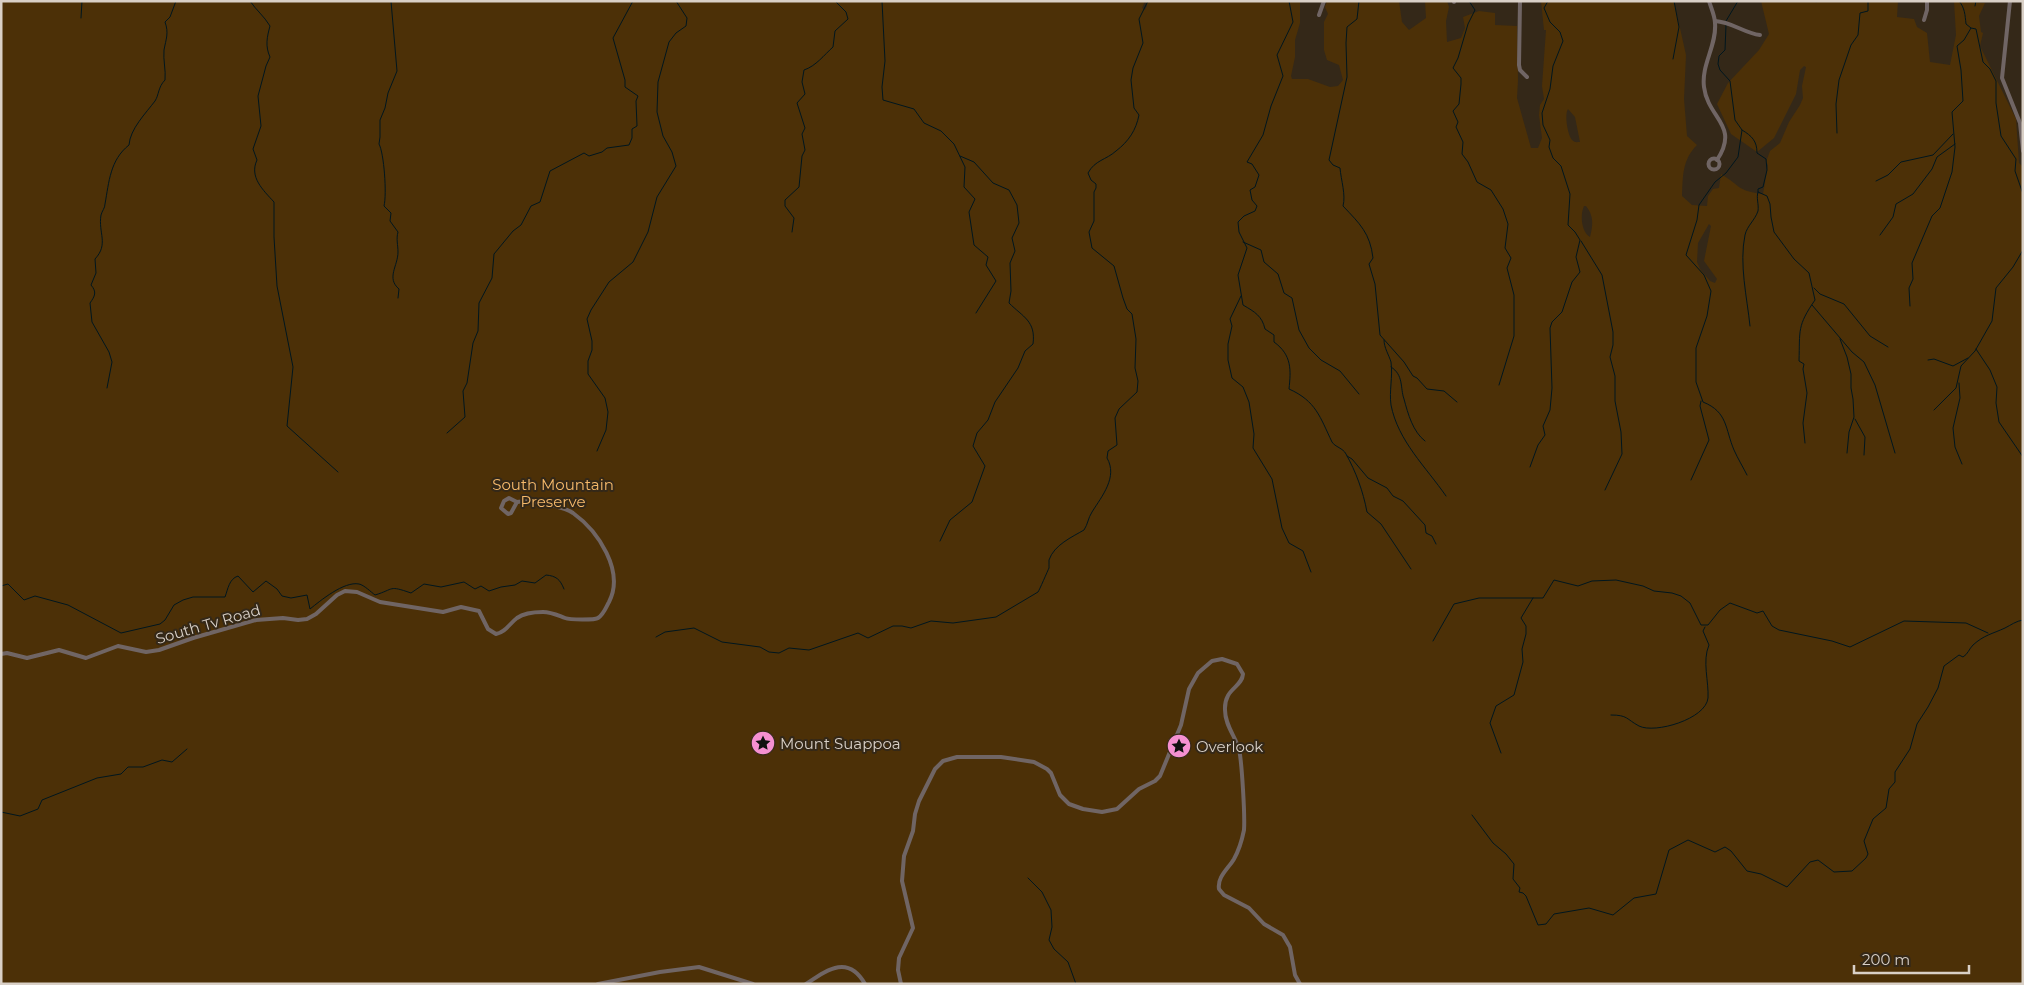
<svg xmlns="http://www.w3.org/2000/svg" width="2024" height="985" font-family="Montserrat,sans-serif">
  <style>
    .green { fill: #4c3007; fill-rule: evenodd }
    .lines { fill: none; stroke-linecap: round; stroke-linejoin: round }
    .stream { stroke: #00161e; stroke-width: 1 }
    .minor { stroke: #706564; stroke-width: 4 }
    .labels { text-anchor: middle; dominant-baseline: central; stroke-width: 4; stroke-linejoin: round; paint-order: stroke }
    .park-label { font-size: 15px; fill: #f7ba6b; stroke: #342818 }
    .street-label { font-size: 15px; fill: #d9d0c7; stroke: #342818 }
    .poi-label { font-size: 15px; fill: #d9d0c7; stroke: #342818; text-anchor: start }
  </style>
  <rect width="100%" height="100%" fill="#342818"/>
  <path class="green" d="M 1,1 L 1145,1 L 1142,8 L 1145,10 L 1147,6 L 1145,1 L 1300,1 L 1300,23 L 1295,40 L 1295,57 L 1291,76 L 1292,79 L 1308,79 L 1330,87 L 1338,86 L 1343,80 L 1339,65 L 1327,60 L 1324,50 L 1324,22 L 1328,14 L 1325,7 L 1327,1 L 1399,1 L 1402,22 L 1409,30 L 1426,18 L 1425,1 L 1447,1 L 1449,7 L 1446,21 L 1447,42 L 1461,38 L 1465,28 L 1463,17 L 1479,11 L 1495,13 L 1495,25 L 1517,26 L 1518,80 L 1517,98 L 1531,148 L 1538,148 L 1542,138 L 1539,115 L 1540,105 L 1544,99 L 1542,86 L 1546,30 L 1544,30 L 1541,1 L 1674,1 L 1686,55 L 1684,99 L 1687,136 L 1697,145 C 1682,160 1683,176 1682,196 L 1692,205 L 1707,206 L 1708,196 L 1713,189 L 1719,188 L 1721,174 C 1741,186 1737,191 1763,194 L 1768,165 L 1766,162 L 1770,151 L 1780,143 L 1789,122 L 1800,105 L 1803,98 L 1802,86 L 1806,67 L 1804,66 L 1800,70 L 1796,94 L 1774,138 L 1757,152 L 1731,134 L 1717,104 L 1728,83 L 1759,50 L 1769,34 L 1761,1 L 1815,1 L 1816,3 L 1818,1 L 1898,1 L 1897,17 L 1914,19 L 1917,27 L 1927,33 L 1930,62 L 1950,65 L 1956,35 L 1954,1 L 1985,3 L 1979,16 L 1981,32 L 1983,33 L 1980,46 L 2016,119 L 2019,163 L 2023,167 L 2023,984 L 1,984 ZM 1568,109 L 1575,117 L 1580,142 C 1577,142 1575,143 1572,140 C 1568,136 1564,115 1568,109 ZM 1584,206 L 1586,206 C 1594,216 1593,225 1590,237 C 1581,232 1580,214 1584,206 ZM 1709,224 L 1711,226 L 1704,261 L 1717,279 L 1715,283 L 1710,281 L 1700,269 L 1697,262 L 1698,243 Z"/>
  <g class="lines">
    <g class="stream">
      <path d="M 250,1 C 256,10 264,16 270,26 C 267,37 265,46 270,57 L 266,66 L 258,96 L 261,126 L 253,149 L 257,160 C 249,177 263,190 274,202 L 274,237 L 277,286 L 293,367 L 287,426 L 338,472"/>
      <path d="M 391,1 L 397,71 L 388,93 L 385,108 L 380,120 L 380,137 L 379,144 C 384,153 387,194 384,206 L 391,213 L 390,221 L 398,232 C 396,239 398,245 398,252 C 398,266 386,278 399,289 L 398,298"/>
      <path d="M 882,1 L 885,61 L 882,87 L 883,100 L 914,109 L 924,123 L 941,131 L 954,144 L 965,167 L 964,187 L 975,199 L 969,212 L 974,245 L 988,257 L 986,265 L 996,281 L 976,313"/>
      <path d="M 1289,1 L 1293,22 L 1277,55 L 1283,76 L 1271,106 L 1263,135 L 1247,162 L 1252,164 L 1259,175 L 1255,187 L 1250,190 L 1252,200 L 1257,206 L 1255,211 L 1244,216 L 1238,222 L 1239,232 L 1247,248 L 1238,275 L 1243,305 C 1255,312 1262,316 1265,329 L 1274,335 L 1274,342 C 1292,355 1291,370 1289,389 C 1316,401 1320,417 1332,442 C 1335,447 1343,448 1346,454 C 1356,472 1363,491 1367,512 L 1381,524 L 1411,569"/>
      <path d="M 1359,1 L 1357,19 L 1347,27 L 1346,43 L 1347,77 L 1329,160 L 1333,165 L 1340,168 C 1341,180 1346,195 1343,206 C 1360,224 1370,233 1373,258 L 1369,264 L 1375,284 L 1380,335 L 1404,362 L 1413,376 L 1417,378 L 1427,389 L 1444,391 L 1457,402"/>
      <path d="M 1469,1 L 1475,10 L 1468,24 L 1458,58 L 1453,68 L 1461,78 L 1461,84 L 1459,104 L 1453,111 L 1458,122 L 1456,127 L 1463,142 L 1462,154 L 1468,162 L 1477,182 L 1491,190 L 1503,209 L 1508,224 L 1505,248 L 1511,258 L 1507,268 L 1514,295 L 1514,336 L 1499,385"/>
      <path d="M 1975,6 L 1976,1"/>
      <path d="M 81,18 L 82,1"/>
      <path d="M 1726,21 L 1738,1"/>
      <path d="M 1726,25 L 1725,50 L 1719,56 L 1718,64 L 1720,70 L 1730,81 L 1735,120 L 1742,130 L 1738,157 L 1726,173 L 1715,182 L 1699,205 L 1697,220 L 1686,255 L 1704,275 L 1711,291 L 1707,316 L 1696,348 L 1696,382 L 1703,402 C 1728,412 1725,429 1734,450 C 1738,459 1743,467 1747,475"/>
      <path d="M 1971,28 L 1976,29 L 1983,62 L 1990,69 L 1996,81 L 1996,103 L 2001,136 L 2016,159 L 2015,171 L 2023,194"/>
      <path d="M 1673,59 L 1679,27 L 1674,1"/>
      <path d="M 1742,130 C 1752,136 1757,141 1757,153 L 1766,159 L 1767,170 L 1763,187 L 1758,189 L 1758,192 L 1767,196 L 1770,204 L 1771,217 L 1774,232 L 1794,259 L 1809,273 L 1815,300 C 1797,326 1800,330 1799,361 L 1804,364 L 1803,369 L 1807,393 L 1803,423 L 1805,443"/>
      <path d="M 1837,133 L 1836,104 L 1839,80 L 1851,45 L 1858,35 L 1860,13 L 1868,11 L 1868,1"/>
      <path d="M 1876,181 L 1888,175 L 1901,162 L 1933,155 L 1953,134"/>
      <path d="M 792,232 L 794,218 L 785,206 L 785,200 L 799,187 L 802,156 L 805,150 L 802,134 L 805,128 L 797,103 L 805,94 L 802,82 L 804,70 C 816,66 824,55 833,47 L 835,31 L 848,19 L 846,12 L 835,1"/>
      <path d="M 1880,235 L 1893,217 L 1896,204 L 1913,194 L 1932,169 L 1937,157 L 1955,144"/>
      <path d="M 1581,241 L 1602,275 L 1613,332 L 1613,345 L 1610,357 L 1615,376 L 1615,401 L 1621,432 L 1622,454 L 1605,490"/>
      <path d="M 1243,242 L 1261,250 L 1264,262 L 1278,274 L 1284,293 L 1292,298 L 1299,330 L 1309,348 L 1321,360 L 1340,371 L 1359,394"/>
      <path d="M 1814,288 L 1820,294 L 1844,304 L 1870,336 L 1888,347"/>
      <path d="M 1241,296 L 1230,319 L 1232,326 L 1228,344 L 1228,360 L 1232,378 L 1243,387 L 1249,402 L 1254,434 L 1253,448 L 1272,479 L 1282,528 L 1289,543 L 1303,551 L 1311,572"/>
      <path d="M 1812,305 L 1852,352 L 1864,362 L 1875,385 L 1895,453"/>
      <path d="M 1910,306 L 1909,288 L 1913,279 L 1912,263 L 1932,216 L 1940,208 L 1952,172 L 1955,147 L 1952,112 L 1963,101 L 1961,70 L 1957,46 L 1964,40 L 1971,28 L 1966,24 C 1965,15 1965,8 1959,1"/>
      <path d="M 1750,326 C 1747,297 1739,264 1745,235 C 1747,226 1755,220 1758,211 C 1759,204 1756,198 1758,192"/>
      <path d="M 1840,339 L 1847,357 L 1851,374 L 1851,388 L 1853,399 L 1854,417 L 1849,432 L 1847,453"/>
      <path d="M 1384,340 C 1384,348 1389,355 1391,362 C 1393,377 1389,391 1391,405 C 1398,441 1426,467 1446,496"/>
      <path d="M 1976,349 L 1990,370 L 1997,387 L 1996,403 L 1999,422 L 2023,457"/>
      <path d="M 1928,360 L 1934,359 L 1953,366 L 1968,358"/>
      <path d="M 1391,367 C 1404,375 1400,388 1404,399 C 1408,414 1413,432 1425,441"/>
      <path d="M 1959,383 L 1960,398 L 1953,428 L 1955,447 L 1962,464"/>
      <path d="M 107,388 L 112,362 L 109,352 L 92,322 L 90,303 C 95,296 97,292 91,285 L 96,273 L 95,259 C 109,244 98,233 101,215 C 102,211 105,208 105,204 C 109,182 110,160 129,145 C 130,129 146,113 155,101 C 159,95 158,87 165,80 C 166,70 163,60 164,50 C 166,39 169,33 165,22 L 170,17 L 176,1"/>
      <path d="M 1934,410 L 1956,388 L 1961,366 L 1975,351 L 1992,321 L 1996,288 L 2013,267 L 2023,250"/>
      <path d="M 1855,419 L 1865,437 L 1864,455"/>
      <path d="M 447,433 L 465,417 L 463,391 L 467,383 L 473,343 L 478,331 L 479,303 L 492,278 L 494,254 L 513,231 L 521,225 L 531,206 L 540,202 L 550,171 L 584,153 L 589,156 L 602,152 L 607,148 L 629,145 L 632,138 L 632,129 L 637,126 L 636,101 L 638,96 L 625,87 L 625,80 L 613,38 L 633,1"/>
      <path d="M 597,451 L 606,430 L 608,412 L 605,398 L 588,374 L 588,361 L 592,350 L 592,341 L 587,319 L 591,310 L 609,282 L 633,262 L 648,232 L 657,197 L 676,166 L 672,152 L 663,136 L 657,112 L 658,82 L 669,42 L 676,33 L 686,26 L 687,18 L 676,1"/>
      <path d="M 1347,456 L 1352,459 L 1368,478 L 1387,488 L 1393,496 L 1403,501 L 1425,525 L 1426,533 L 1432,536 L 1436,544"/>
      <path d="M 1530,467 L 1538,445 L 1545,435 L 1543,426 L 1550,410 L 1552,388 L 1550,328 L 1552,322 L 1562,312 L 1572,282 L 1580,272 L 1576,257 L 1580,240 L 1575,232 L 1568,225 L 1570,194 L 1561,166 L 1553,158 L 1549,147 L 1550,140 L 1543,125 L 1542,113 L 1550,89 L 1553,66 L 1563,41 L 1560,32 L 1550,22 L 1544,8 L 1548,1"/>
      <path d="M 1691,480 L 1709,440 L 1700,406 L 1701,401"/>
      <path d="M 940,541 L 950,520 L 972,502 L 985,466 L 973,446 L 977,433 L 988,420 L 995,402 L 1018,368 L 1025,351 L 1033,344 C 1036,321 1023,317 1009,303 L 1011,291 L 1010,263 L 1015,251 L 1012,238 L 1019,223 L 1017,205 L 1009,190 L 993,183 L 974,162 L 960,156"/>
      <path d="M 1,586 L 8,584 L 24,600 L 35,596 L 68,605 L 121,633 L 160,624 L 165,620 L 174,605 L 183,600 L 193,597 L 225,597 C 228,589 229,579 238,576 L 253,592 L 266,581 L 277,589 L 282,596 L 291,598 L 307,595 L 310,609 C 320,601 344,581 359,584 C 364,585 371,592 375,595 C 395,589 388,585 411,593 L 424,584 L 441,587 L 464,582 L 475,589 L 481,586 L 489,591 L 501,587 L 515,585 L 522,581 L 535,583 L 546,575 C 556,576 560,579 564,589"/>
      <path d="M 656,637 L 665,632 L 694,628 L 722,642 L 760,647 L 769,652 L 779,653 L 789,648 L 809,650 L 858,633 L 868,638 L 893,626 L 902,626 L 911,628 L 931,621 L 953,623 L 996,617 L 1038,592 C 1039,591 1048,570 1049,568 C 1049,567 1049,562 1049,560 C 1054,545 1072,537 1084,530 C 1088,524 1088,518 1092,512 C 1102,496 1118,477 1107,458 L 1108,451 L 1117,445 L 1115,418 L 1119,409 L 1137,392 L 1138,381 L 1135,368 L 1136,339 L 1132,314 L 1127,309 L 1123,298 L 1114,266 L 1092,248 L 1089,232 L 1094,221 L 1094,192 L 1096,188 L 1096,184 L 1091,180 L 1088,173 C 1095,160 1106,160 1116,151 C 1129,141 1136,130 1139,115 L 1134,108 L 1131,80 L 1133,68 L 1143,43 L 1139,19 L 1148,1"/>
      <path d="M 1433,641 L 1454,604 L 1479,598 L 1543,598 L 1554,580 L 1578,586 L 1592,581 L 1616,580 L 1643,586 L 1654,591 L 1672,593 L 1681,596 L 1690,603 L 1701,625 L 1708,625 L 1720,610 L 1730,603 L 1757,613 L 1763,611 L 1772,626 L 1779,630 L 1832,641 L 1850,647 L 1904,621 L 1966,623 L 1988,633"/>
      <path d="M 1611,715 C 1628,715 1626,719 1639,726 C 1655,734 1706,719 1708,698 C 1709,682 1702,661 1709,645 L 1703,631 L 1705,627"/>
      <path d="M 1501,753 L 1490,723 L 1496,706 L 1514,695 L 1523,662 L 1522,649 L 1526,634 L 1526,626 L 1521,618 L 1533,598"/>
      <path d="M 1,812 L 20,816 L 38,809 L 42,800 L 97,778 L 121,774 L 128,767 L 143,767 L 162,760 L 172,762 L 187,749"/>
      <path d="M 1472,815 L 1493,843 L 1506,854 L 1514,864 L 1513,879 L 1520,888 L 1519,892 L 1523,893 L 1526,896 L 1538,925 L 1546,924 L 1554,914 L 1589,908 L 1613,915 L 1634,898 L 1656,894 L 1669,850 L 1688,840 L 1715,852 L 1725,847 L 1731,851 L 1747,871 L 1761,874 L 1787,887 L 1810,862 L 1818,860 L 1834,872 L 1852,871 L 1866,858 L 1868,854 L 1864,841 L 1873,819 L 1886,808 L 1889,789 L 1895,782 L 1895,772 L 1910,749 L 1917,724 L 1928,707 L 1938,688 L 1944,666 L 1959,655 L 1963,657 C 1968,654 1969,649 1973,645 C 1984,635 1992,634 2005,628 C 2011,625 2016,621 2023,620"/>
      <path d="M 1028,878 L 1042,892 L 1051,910 L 1052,927 L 1049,940 L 1054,949 L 1068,962 L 1076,984"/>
    </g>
    <g class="minor">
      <path d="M 1454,1 L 1454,2"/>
      <path d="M 1520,1 L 1519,65 L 1520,70 L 1527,77"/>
      <path d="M 1709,1 C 1711,8 1715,16 1715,23 C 1717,45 1701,65 1704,87 C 1708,119 1740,125 1717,160"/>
      <path d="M 2010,1 L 2002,78 L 2020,123 L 2023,151"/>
      <path d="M 1319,15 L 1324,1"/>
      <path d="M 1924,20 L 1927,10 L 1927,1"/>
      <path d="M 1715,21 C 1732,22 1744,33 1760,35"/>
      <circle cx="1714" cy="164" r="5.5"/>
      <path d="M 509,498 L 517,502 L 511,513 L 508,514 L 501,508 L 504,501 Z"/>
      <path d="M 1,654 L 7,653 L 27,658 L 59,650 L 86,658 L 118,646 L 146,652 L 159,650 L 193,638 L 256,620 L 283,618 L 298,620 L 307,619 L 316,614 L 337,595 L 345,591 L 357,592 L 380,602 L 443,612 L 461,607 L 479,611 L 488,629 L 496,634 C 506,632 509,624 517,618 C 524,613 534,612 543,612 C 551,612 557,615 565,618 C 570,620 595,620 598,618 C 604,614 606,607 609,602 C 625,571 598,531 573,513 C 564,507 553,506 544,504 C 535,502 527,500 517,502"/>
      <path d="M 598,984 L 660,972 L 699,967 L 753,984"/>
      <path d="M 806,984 C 827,970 848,954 865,984"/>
      <path d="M 901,984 L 898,970 L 899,958 L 913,928 L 902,881 L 904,856 L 913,831 L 915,814 L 919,801 L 935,769 L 943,761 L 957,757 L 1001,757 L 1034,762 L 1047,769 L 1051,773 L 1060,795 L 1069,804 L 1083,809 L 1102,812 L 1117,809 L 1139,789 L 1155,781 L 1160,776 L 1181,725 L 1189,689 L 1198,673 L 1212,661 L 1222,659 L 1237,664 L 1243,674 C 1242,688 1224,688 1225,710 C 1225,725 1235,736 1239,749 C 1242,763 1245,816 1244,830 C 1242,840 1239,850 1234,859 C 1228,869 1217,877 1219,889 L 1224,895 L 1249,908 L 1264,924 L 1283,935 L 1290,947 L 1295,975 L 1300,984"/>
    </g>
  </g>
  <defs>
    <g id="sight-disc" transform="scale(1.25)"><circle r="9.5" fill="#f590d1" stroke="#342818"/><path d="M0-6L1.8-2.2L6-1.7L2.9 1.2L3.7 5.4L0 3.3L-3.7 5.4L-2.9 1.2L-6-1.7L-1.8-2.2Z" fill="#111"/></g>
  </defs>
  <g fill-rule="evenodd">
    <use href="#sight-disc" x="763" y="743"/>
    <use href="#sight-disc" x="1179" y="746"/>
  </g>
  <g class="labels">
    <g class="park-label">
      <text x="553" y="484">South Mountain<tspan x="553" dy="17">Preserve</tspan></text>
    </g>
    <g class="street-label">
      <text transform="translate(208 624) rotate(-16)">South Tv Road</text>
    </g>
    <g class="poi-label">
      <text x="780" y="743">Mount Suappoa</text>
      <text x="1196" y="746">Overlook</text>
    </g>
  </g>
  <rect width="2024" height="985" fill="none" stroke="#d9d0c7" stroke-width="5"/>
  <path d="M1854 965v8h115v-8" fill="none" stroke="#d9d0c7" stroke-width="2.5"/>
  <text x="1862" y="965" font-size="15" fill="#d9d0c7" stroke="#342818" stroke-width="4" paint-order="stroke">200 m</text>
</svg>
